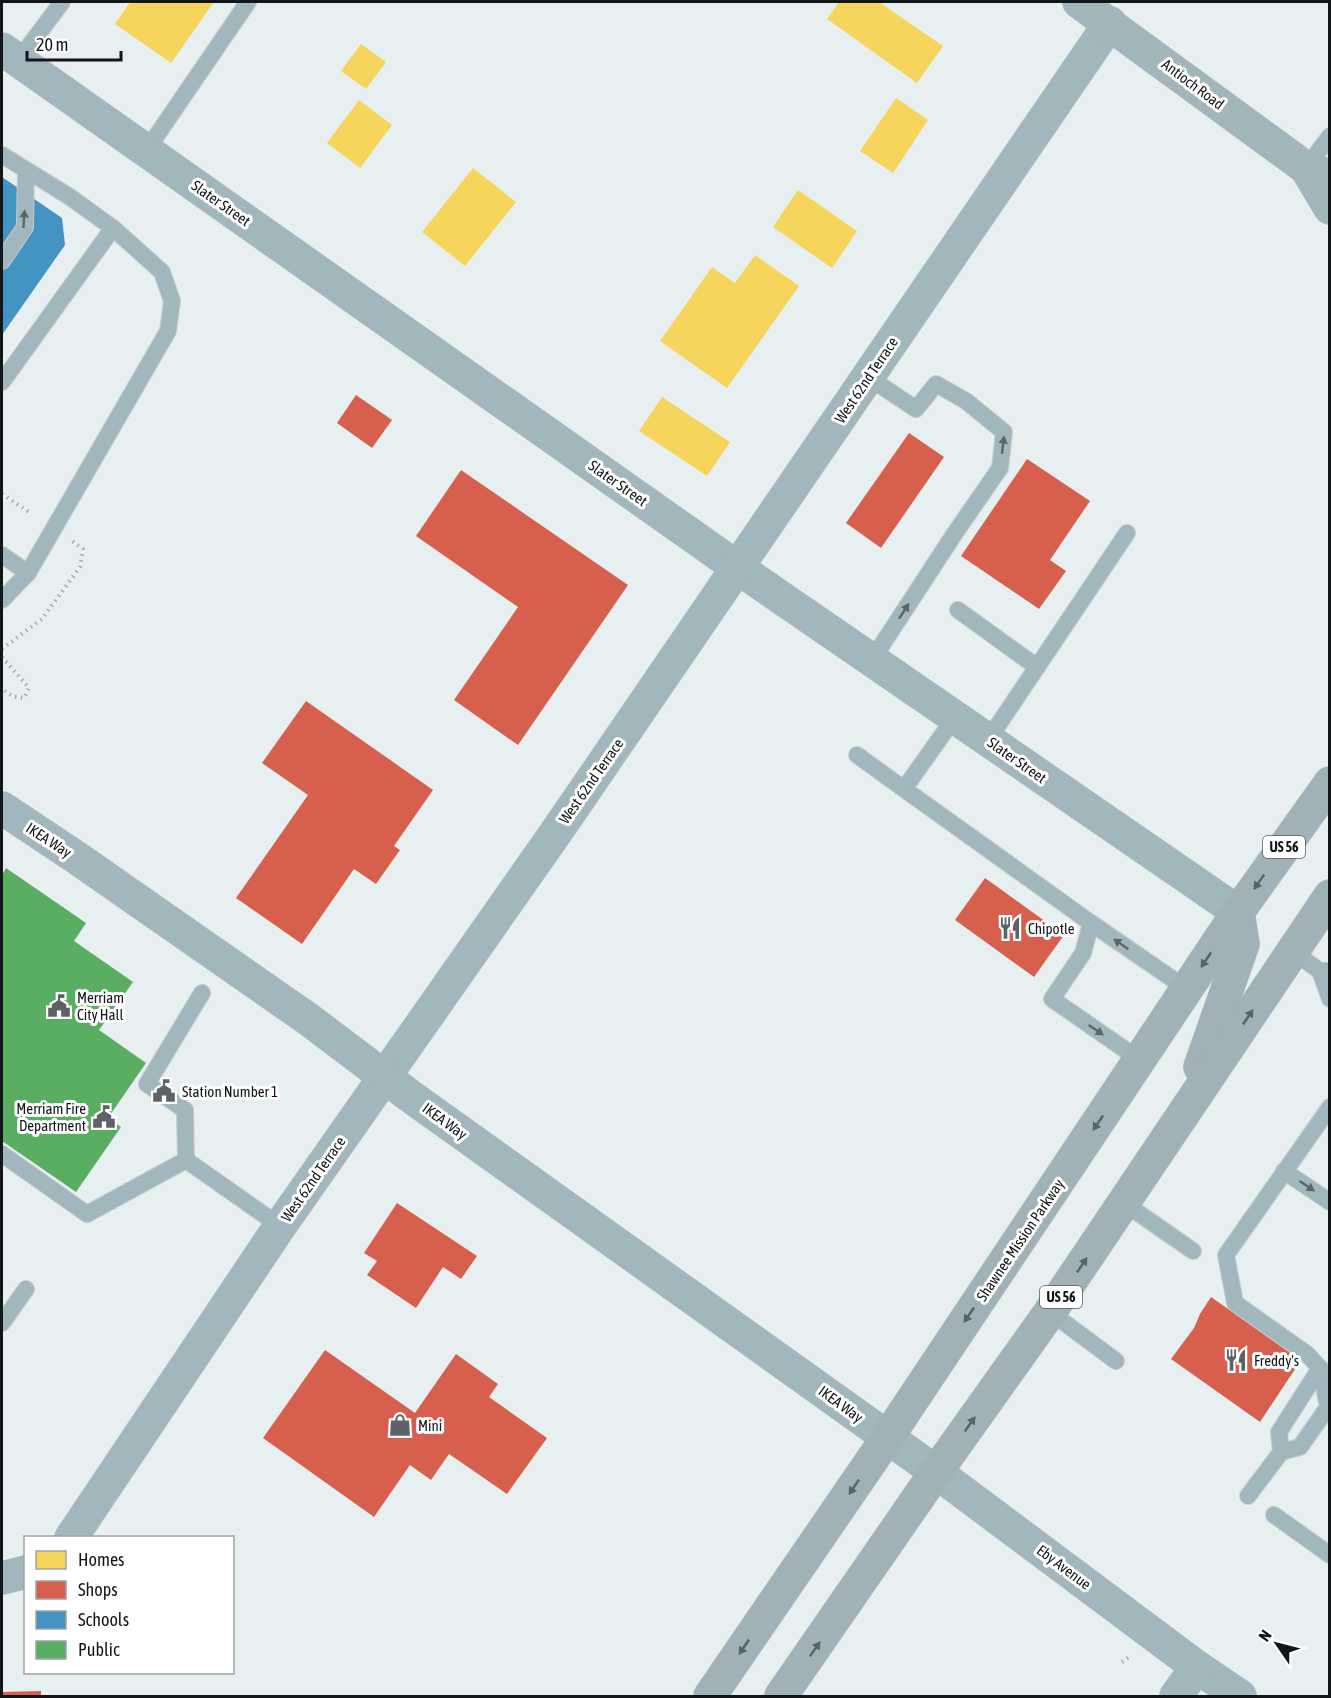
<svg xmlns="http://www.w3.org/2000/svg" width="1331" height="1698" font-family="'Asap Condensed',sans-serif">
  <style>
    .homes { fill: #f6d55c }
    .shops { fill: #d6604d }
    .schools { fill: #4393c3 }
    .public { fill: #5aae61 }
    .lines { fill: none; stroke-linecap: round; stroke-linejoin: round }
    .service-casing { stroke: #c7cbcd; stroke-width: 18 }
    .minor-casing { stroke: #c7cbcd; stroke-width: 34 }
    .tertiary-casing { stroke: #c7cbcd; stroke-width: 34 }
    .secondary-casing { stroke: #c7cbcd; stroke-width: 34 }
    .trunk-casing { stroke: #c7cbcd; stroke-width: 34 }
    .path { stroke: #a0afb4; stroke-width: 4; stroke-dasharray: 1.5 4.5; stroke-linecap: butt }
    .service { stroke: #a2b7bd; stroke-width: 16 }
    .minor { stroke: #a2b7bd; stroke-width: 33 }
    .tertiary { stroke: #a2b7bd; stroke-width: 33 }
    .secondary { stroke: #a1b5bb; stroke-width: 33 }
    .trunk { stroke: #a0b2b7; stroke-width: 33 }
    .oneway { fill: #5a666a }
    .oneway2 { fill: #5a6468 }
    .labels { text-anchor: middle; dominant-baseline: central; stroke-width: 6; stroke-linejoin: round; paint-order: stroke }
    .shield { fill: #fff; stroke: #5a5c5d; stroke-width: 1.5 }
    .shield-label { font-size: 14px; font-weight: bold; fill: #131618 }
    .street-label { font-size: 15px; fill: #131618; stroke: #fff }
    .poi-label { font-size: 15px; fill: #131618; stroke: #fff; text-anchor: start }
  </style>
  <rect width="100%" height="100%" fill="#e8eff0"/>
  <g class="homes">
    <path d="M 130,2 L 214,2 L 171,63 L 115,24 Z"/>
    <path d="M 839,2 L 879,2 L 943,46 L 917,83 L 827,19 Z"/>
    <path d="M 361,44 L 386,62 L 366,89 L 341,71 Z"/>
    <path d="M 896,98 L 928,120 L 893,173 L 860,151 Z"/>
    <path d="M 359,100 L 392,125 L 360,168 L 327,143 Z"/>
    <path d="M 473,168 L 516,202 L 465,266 L 422,232 Z"/>
    <path d="M 798,190 L 857,231 L 832,268 L 773,227 Z"/>
    <path d="M 755,255 L 799,286 L 727,388 L 660,341 L 712,267 L 735,283 Z"/>
    <path d="M 662,397 L 730,442 L 707,476 L 639,431 Z"/>
  </g>
  <g class="shops">
    <path d="M 356,395 L 392,420 L 372,448 L 337,423 Z"/>
    <path d="M 909,433 L 944,457 L 881,548 L 846,523 Z"/>
    <path d="M 1027,459 L 1090,501 L 1050,560 L 1066,571 L 1039,609 L 961,556 Z"/>
    <path d="M 461,470 L 628,585 L 518,745 L 454,700 L 518,607 L 416,536 Z"/>
    <path d="M 306,701 L 433,790 L 394,846 L 400,850 L 376,884 L 354,869 L 302,944 L 236,898 L 308,795 L 262,763 Z"/>
    <path d="M 985,878 L 1064,935 L 1034,977 L 955,920 Z"/>
    <path d="M 397,1203 L 477,1256 L 461,1279 L 443,1267 L 416,1308 L 367,1275 L 377,1261 L 364,1253 Z"/>
    <path d="M 1211,1297 L 1301,1360 L 1260,1422 L 1171,1359 L 1194,1328 L 1200,1314 Z"/>
    <path d="M 325,1350 L 415,1413 L 456,1354 L 498,1384 L 489,1397 L 547,1438 L 507,1494 L 449,1454 L 431,1480 L 410,1465 L 374,1517 L 263,1438 Z"/>
    <path d="M 41,1691 L 41,1696 L 2,1696 L 2,1692 Z"/>
  </g>
  <path class="schools" d="M 2,177 L 62,218 L 65,245 L 2,335 Z"/>
  <path class="public" d="M 6,868 L 86,923 L 74,941 L 133,982 L 99,1030 L 146,1063 L 108,1118 L 121,1127 L 76,1192 L 2,1141 L 2,1071 L 3,1068 L 2,1067 L 2,875 Z"/>
  <g class="lines">
    <g class="service-casing">
      <g id="service">
        <path d="M 18,61 L 62,2"/>
        <path d="M 146,151 L 248,2"/>
        <path d="M 2,155 L 70,197 L 113,228 L 162,272 L 172,301 L 168,331 L 28,573 L 2,600"/>
        <path d="M 1306,168 L 1330,136"/>
        <path d="M 2,261 L 25,227 L 26,170"/>
        <path d="M 868,377 L 916,409 L 936,384 L 966,401 L 1004,432 L 1000,468 L 955,533 L 872,660"/>
        <path d="M 2,382 L 113,228"/>
        <path d="M 2,555 L 28,573"/>
        <path d="M 958,610 L 1037,667"/>
        <path d="M 955,717 L 904,789 L 1091,923 L 1083,953 L 1052,999 L 1140,1060"/>
        <path d="M 988,740 L 1127,533"/>
        <path d="M 857,755 L 904,789"/>
        <path d="M 1091,923 L 1187,989"/>
        <path d="M 1292,951 L 1320,971 L 1330,971"/>
        <path d="M 1320,971 L 1330,999"/>
        <path d="M 2,1154 L 87,1214 L 186,1160 L 280,1226"/>
        <path d="M 186,1160 L 185,1110 L 147,1084 L 202,993"/>
        <path d="M 1284,1171 L 1330,1202"/>
        <path d="M 1124,1203 L 1193,1251"/>
        <path d="M 1050,1312 L 1116,1361"/>
        <path d="M 2,1323 L 26,1289"/>
        <path d="M 1281,1452 L 1300,1447 L 1328,1407 L 1320,1368"/>
        <path d="M 1248,1496 L 1281,1452 L 1279,1432 L 1320,1368 L 1307,1354 L 1235,1303 L 1226,1255 L 1330,1107"/>
        <path d="M 1274,1515 L 1330,1555"/>
      </g>
    </g>
    <g class="minor-casing">
      <g id="minor">
        <path d="M 2,49 L 738,568 L 1238,912"/>
        <path d="M 71,1538 L 280,1226 L 559,828 L 1110,23"/>
        <path d="M 2,1578 L 26,1572"/>
        <path d="M 1197,1667 L 1240,1696"/>
      </g>
    </g>
    <g class="tertiary-casing">
      <path id="tertiary" d="M 2,808 L 77,858 L 308,1019 L 410,1096 L 936,1472 L 1197,1667 L 1176,1696"/>
    </g>
    <g class="secondary-casing">
      <g id="secondary">
        <path d="M 1079,2 L 1306,168 L 1330,176"/>
        <path d="M 1306,168 L 1330,208"/>
      </g>
    </g>
    <g class="trunk-casing">
      <g id="trunk">
        <path d="M 1200,1067 L 1243,944 L 1238,912"/>
        <path d="M 710,1696 L 887,1438 L 1238,912 L 1330,783"/>
        <path d="M 781,1696 L 936,1472 L 1050,1312 L 1330,896"/>
      </g>
    </g>
    <g class="path">
      <path d="M 2,494 L 29,512"/>
      <path d="M 2,649 L 42,619 L 80,567 L 83,549 L 72,541"/>
      <path d="M 2,657 L 29,688 L 24,698 L 12,696 L 2,689"/>
      <path d="M 1122,1662 L 1129,1657"/>
    </g>
    <use href="#service" class="service"/>
    <use href="#minor" class="minor"/>
    <use href="#tertiary" class="tertiary"/>
    <use href="#secondary" class="secondary"/>
    <use href="#trunk" class="trunk"/>
  </g>
  <defs><path id="oneway-solid" d="M-6-.8H1V-3.2L6.5 0L1 3.2V.8H-6Z" transform="scale(1.5)"/></defs>
  <g class="oneway">
    <use href="#oneway-solid" transform="translate(24 219) rotate(-86)"/>
    <use href="#oneway-solid" transform="translate(1003 445) rotate(-83)"/>
    <use href="#oneway-solid" transform="translate(904 611) rotate(-57)"/>
    <use href="#oneway-solid" transform="translate(1121 944) rotate(-145)"/>
    <use href="#oneway-solid" transform="translate(1096 1030) rotate(34)"/>
    <use href="#oneway-solid" transform="translate(1307 1186) rotate(34)"/>
  </g>
  <g class="oneway2">
    <use href="#oneway-solid" transform="translate(1259 882) rotate(125)"/>
    <use href="#oneway-solid" transform="translate(1206 960) rotate(124)"/>
    <use href="#oneway-solid" transform="translate(1248 1017) rotate(-56)"/>
    <use href="#oneway-solid" transform="translate(1098 1123) rotate(124)"/>
    <use href="#oneway-solid" transform="translate(1082 1265) rotate(-56)"/>
    <use href="#oneway-solid" transform="translate(969 1315) rotate(124)"/>
    <use href="#oneway-solid" transform="translate(970 1424) rotate(-55)"/>
    <use href="#oneway-solid" transform="translate(854 1487) rotate(124)"/>
    <use href="#oneway-solid" transform="translate(744 1647) rotate(124)"/>
    <use href="#oneway-solid" transform="translate(815 1649) rotate(-55)"/>
  </g>
  <defs>
    <g id="restaurant-bare" transform="scale(1.8)"><path d="M-5-6h1v4h1v-4h1v4h1v-4h1v5L-1.5 .5V6h-2V.5L-5-1ZM5-6V6H3V1.5H1.5Q1.5-4 5-6Z" fill="#5e6264" stroke="#fff" stroke-width="2.5" paint-order="stroke"/></g>
    <g id="civic-bare" transform="scale(1.8)"><path d="M-.6-6.5H3V-4.5H.6V-3L4-1V1h2V6H-6V1h2V-1L-.6-3ZM-1.2 2.5V6h2.4V2.5Z" fill="#5e6264" stroke="#fff" stroke-width="2.5" paint-order="stroke"/></g>
    <g id="shop-bare" transform="scale(1.8)"><path d="M-5-2.5h2.3a2.7 3.5 0 0 1 5.4 0H5L5.5 6h-11ZM-1.5-2.5h3a1.5 2.3 0 0 0-3 0Z" fill="#5e6264" stroke="#fff" stroke-width="2.5" paint-order="stroke"/></g>
  </defs>
  <g fill-rule="evenodd">
    <use href="#restaurant-bare" x="1010" y="928"/>
    <use href="#civic-bare" x="59" y="1006"/>
    <use href="#civic-bare" x="164" y="1091"/>
    <use href="#civic-bare" x="104" y="1117"/>
    <use href="#restaurant-bare" x="1236" y="1360"/>
    <use href="#shop-bare" x="400" y="1425"/>
  </g>
  <g class="labels">
    <g class="shield">
      <rect x="1263" y="836" width="42" height="22" rx="4.5"/>
      <rect x="1040" y="1286" width="42" height="22" rx="4.5"/>
    </g>
    <g class="shield-label">
      <text x="1284" y="847">US 56</text>
      <text x="1061" y="1297">US 56</text>
    </g>
    <g class="street-label">
      <text transform="translate(1193 84) rotate(37)">Antioch Road</text>
      <text transform="translate(221 203) rotate(35)">Slater Street</text>
      <text transform="translate(866 380) rotate(-56)">West 62nd Terrace</text>
      <text transform="translate(618 483) rotate(35)">Slater Street</text>
      <text transform="translate(1017 760) rotate(35)">Slater Street</text>
      <text transform="translate(591 781) rotate(-55)">West 62nd Terrace</text>
      <text transform="translate(49 840) rotate(33)">IKEA Way</text>
      <text transform="translate(445 1121) rotate(36)">IKEA Way</text>
      <text transform="translate(313 1179) rotate(-55)">West 62nd Terrace</text>
      <text transform="translate(1020 1240) rotate(-56)">Shawnee Mission Parkway</text>
      <text transform="translate(841 1404) rotate(36)">IKEA Way</text>
      <text transform="translate(1064 1567) rotate(37)">Eby Avenue</text>
    </g>
    <g class="poi-label">
      <text x="1028" y="928">Chipotle</text>
      <text x="77" y="997">Merriam<tspan x="77" dy="17">City Hall</tspan></text>
      <text x="182" y="1091">Station Number 1</text>
      <text x="86" y="1108" text-anchor="end">Merriam Fire<tspan x="86" dy="17">Department</tspan></text>
      <text x="1254" y="1360">Freddy's</text>
      <text x="418" y="1425">Mini</text>
    </g>
  </g>
  <rect width="1331" height="1698" fill="none" stroke="#131618" stroke-width="6"/>
  <rect x="24" y="1536" width="210" height="138" fill="#ffffff" stroke="#a1a2a3" stroke-width="1.5"/>
  <rect x="36" y="1551" width="30" height="18" fill="#f6d55c" stroke="#a1a2a3" stroke-width="1.5"/>
  <text x="78" y="1566" font-size="18" fill="#131618">Homes</text>
  <rect x="36" y="1581" width="30" height="18" fill="#d6604d" stroke="#a1a2a3" stroke-width="1.5"/>
  <text x="78" y="1596" font-size="18" fill="#131618">Shops</text>
  <rect x="36" y="1611" width="30" height="18" fill="#4393c3" stroke="#a1a2a3" stroke-width="1.5"/>
  <text x="78" y="1626" font-size="18" fill="#131618">Schools</text>
  <rect x="36" y="1641" width="30" height="18" fill="#5aae61" stroke="#a1a2a3" stroke-width="1.5"/>
  <text x="78" y="1656" font-size="18" fill="#131618">Public</text>
  <g transform="translate(1277 1644) rotate(305)" stroke="#ffffff" stroke-width="4.5" paint-order="stroke">
  <path d="M0-4.5L10 22L0 15L-10 22Z" fill="#131618"/>
  <text y="-9" font-size="16" font-weight="bold" text-anchor="middle" fill="#131618">N</text>
  </g>
  <path d="M27 51v9h94v-9" fill="none" stroke="#131618" stroke-width="3"/>
  <text x="36" y="51" font-size="18" fill="#131618" stroke="#ffffff" stroke-width="4.5" paint-order="stroke">20 m</text>
</svg>
